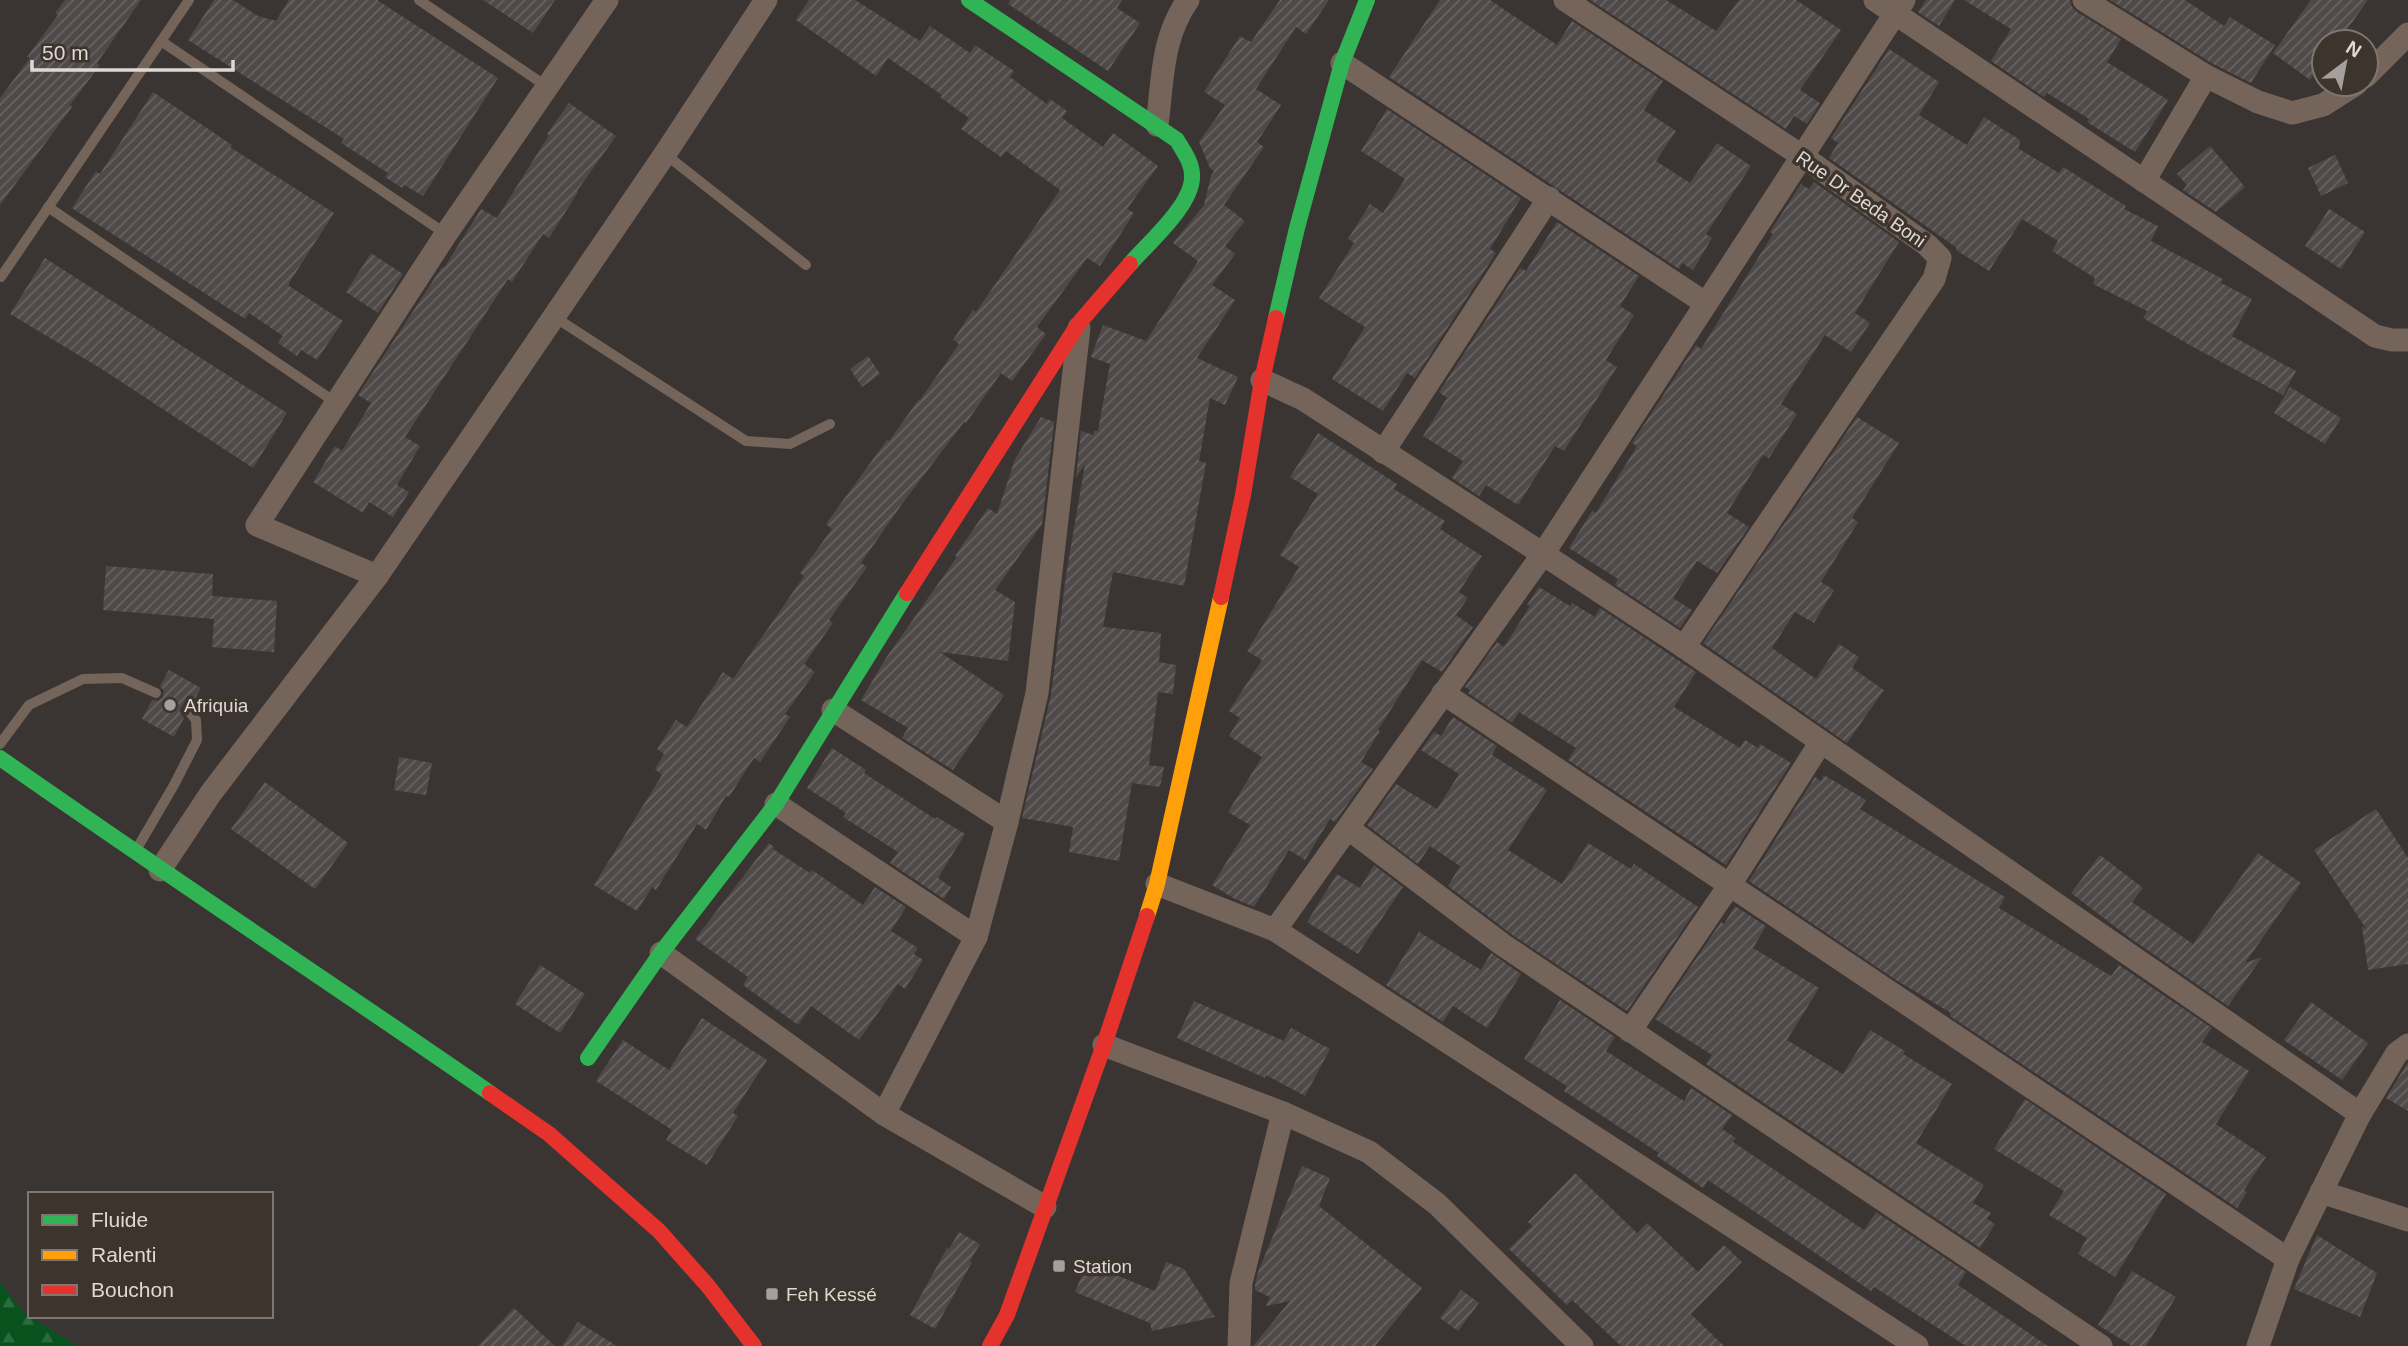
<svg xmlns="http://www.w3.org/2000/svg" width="2408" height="1346" font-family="Arial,sans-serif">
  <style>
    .forest { fill: url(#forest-firs) }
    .building { fill: url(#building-hatch) }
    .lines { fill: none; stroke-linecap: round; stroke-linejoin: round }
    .lane { stroke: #75645a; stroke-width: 10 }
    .street { stroke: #75645a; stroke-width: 23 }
    .fast { stroke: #30b455; stroke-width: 16 }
    .slow { stroke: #ff9f0a; stroke-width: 16 }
    .jam { stroke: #e5322d; stroke-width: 16 }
    .poi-dot { fill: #a5a09d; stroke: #3d342e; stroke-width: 2.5 }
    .labels { text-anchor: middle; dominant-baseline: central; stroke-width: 7; stroke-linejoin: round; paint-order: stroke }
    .street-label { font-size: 19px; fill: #dfd9d6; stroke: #3d342e }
    .poi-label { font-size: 19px; fill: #dfd9d6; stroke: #3d342e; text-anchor: start }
  </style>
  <defs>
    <pattern id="forest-firs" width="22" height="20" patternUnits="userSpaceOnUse" patternTransform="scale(1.75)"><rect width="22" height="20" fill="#08531d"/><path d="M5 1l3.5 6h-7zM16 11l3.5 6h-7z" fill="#2c6b3d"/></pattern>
    <pattern id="building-hatch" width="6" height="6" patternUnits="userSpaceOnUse" patternTransform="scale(1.75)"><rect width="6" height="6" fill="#4f4a49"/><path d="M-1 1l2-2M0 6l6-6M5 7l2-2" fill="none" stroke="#686462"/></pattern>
  </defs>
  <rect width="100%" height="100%" fill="#3a3532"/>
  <path class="forest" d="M 0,1282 L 24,1313 L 77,1346 L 0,1346 Z"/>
  <g class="building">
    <path d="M 65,0 L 141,0 L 97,63 L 100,65 L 70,105 L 72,107 L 0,205 L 0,98 L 30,58 L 27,57 L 58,15 L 55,13 Z"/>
    <path d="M 214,0 L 233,0 L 258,16 L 276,21 L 289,0 L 377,0 L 498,78 L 423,196 L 404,185 L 402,188 L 385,177 L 388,173 L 341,143 L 344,139 L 188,40 Z"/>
    <path d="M 483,0 L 555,0 L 533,33 Z"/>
    <path d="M 809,0 L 855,0 L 920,41 L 930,26 L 970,53 L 975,45 L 1014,71 L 1010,77 L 1047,104 L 1050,99 L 1067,111 L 1062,118 L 1103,147 L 1113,133 L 1158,166 L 1127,209 L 1134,213 L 1100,266 L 1087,258 L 1037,327 L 1046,334 L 1012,381 L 1001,373 L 966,423 L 964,422 L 902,504 L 861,563 L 867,567 L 829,620 L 833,623 L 804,664 L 815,672 L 785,714 L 790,717 L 760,762 L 754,758 L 729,797 L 726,796 L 706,830 L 697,824 L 656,890 L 652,887 L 637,911 L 594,885 L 662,775 L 655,769 L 664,754 L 657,749 L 676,720 L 687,727 L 723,672 L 733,679 L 804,576 L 800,573 L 832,529 L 826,524 L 887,440 L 889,441 L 919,399 L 920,400 L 959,344 L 953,340 L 973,310 L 976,312 L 1060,190 L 1006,151 L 1001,157 L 961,129 L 969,118 L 940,97 L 942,95 L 888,58 L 876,76 L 796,20 Z"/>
    <path d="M 1010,0 L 1122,0 L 1117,8 L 1140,23 L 1108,71 L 1008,4 Z"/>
    <path d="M 1280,0 L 1329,0 L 1306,34 L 1296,27 L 1256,89 L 1281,105 L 1257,142 L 1264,147 L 1224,205 L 1245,221 L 1225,246 L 1235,254 L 1212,285 L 1235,300 L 1197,358 L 1238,377 L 1225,405 L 1210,398 L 1199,461 L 1206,463 L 1184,586 L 1113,572 L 1103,627 L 1161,633 L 1159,662 L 1176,665 L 1173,694 L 1158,692 L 1149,765 L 1164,767 L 1160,787 L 1132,783 L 1119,861 L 1069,852 L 1073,827 L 1022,818 L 1051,695 L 1066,575 L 1085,464 L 1076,477 L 1081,431 L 1094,435 L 1094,431 L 1098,431 L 1110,364 L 1091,357 L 1103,325 L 1146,341 L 1198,261 L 1173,243 L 1204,205 L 1211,176 L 1214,171 L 1210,168 L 1199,142 L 1225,105 L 1204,92 L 1240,36 L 1251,42 Z"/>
    <path d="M 1440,0 L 1490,0 L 1557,45 L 1572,21 L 1663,81 L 1644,110 L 1676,131 L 1656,161 L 1690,183 L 1717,143 L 1751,166 L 1706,234 L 1712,238 L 1693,270 L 1682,263 L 1679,269 L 1389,77 Z"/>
    <path d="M 1590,0 L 1666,0 L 1716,31 L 1739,0 L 1796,0 L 1841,30 L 1800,90 L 1820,103 L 1807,124 L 1794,116 L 1786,129 Z"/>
    <path d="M 1926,0 L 1955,0 L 1939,26 L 1918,12 Z"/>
    <path d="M 1964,0 L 2070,0 L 2072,7 L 2077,12 L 2121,39 L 2107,62 L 2168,100 L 2135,152 L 2087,122 L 2089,119 L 2047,93 L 2044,97 L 1991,61 L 2011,29 Z"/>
    <path d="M 2110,0 L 2185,0 L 2224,26 L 2230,17 L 2275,45 L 2251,83 L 2213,64 Z"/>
    <path d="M 2311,0 L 2368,0 L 2338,42 L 2324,42 L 2324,61 L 2310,80 L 2273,53 Z"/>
    <path d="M 1889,49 L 1939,82 L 1919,115 L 1967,145 L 1984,117 L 2020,140 L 2019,149 L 2059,173 L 2063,167 L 2126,206 L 2124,209 L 2158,226 L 2151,241 L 2223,279 L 2221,283 L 2252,299 L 2232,336 L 2296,371 L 2283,395 L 2195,348 L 2143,318 L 2147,311 L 2093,284 L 2095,278 L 2052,251 L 2058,241 L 2022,219 L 1989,271 L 1956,250 L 1957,248 L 1829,158 L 1838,143 L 1831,138 Z"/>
    <path d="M 153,92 L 232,145 L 230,147 L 334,213 L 289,283 L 289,286 L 343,321 L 317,360 L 301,350 L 297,356 L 278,343 L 283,336 L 249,313 L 245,319 L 72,208 L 96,171 L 100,174 Z"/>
    <path d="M 569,103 L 616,136 L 577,191 L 578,192 L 549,238 L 543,234 L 512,282 L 508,279 L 405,437 L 420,446 L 397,485 L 409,492 L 393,517 L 369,502 L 363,513 L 313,482 L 335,446 L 342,451 L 371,403 L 358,395 L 442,267 L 444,268 L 481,209 L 497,218 L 549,135 L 547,134 Z"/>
    <path d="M 1387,109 L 1521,198 L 1490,249 L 1496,253 L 1415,378 L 1407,373 L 1383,411 L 1332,379 L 1365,327 L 1319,298 L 1354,243 L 1348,239 L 1370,204 L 1383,213 L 1405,179 L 1361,151 Z"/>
    <path d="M 2210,146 L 2245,187 L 2216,212 L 2183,190 L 2187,185 L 2177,174 Z"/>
    <path d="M 2335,155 L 2348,183 L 2321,196 L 2308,168 Z"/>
    <path d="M 1814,182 L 1899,242 L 1855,313 L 1870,323 L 1851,352 L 1825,335 L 1781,404 L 1797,414 L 1769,458 L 1763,455 L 1727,513 L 1749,527 L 1717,573 L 1697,561 L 1673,598 L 1692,610 L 1680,628 L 1615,585 L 1618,579 L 1569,548 L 1592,511 L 1596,513 L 1637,446 L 1632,443 L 1696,345 L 1701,349 L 1773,234 L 1770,232 L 1801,184 L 1809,189 Z"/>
    <path d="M 2329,209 L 2365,232 L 2341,269 L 2305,246 Z"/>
    <path d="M 1557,222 L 1639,276 L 1620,306 L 1634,315 L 1606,360 L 1617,367 L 1564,451 L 1555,446 L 1518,505 L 1486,485 L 1479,496 L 1452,478 L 1463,461 L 1423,436 L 1447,398 L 1439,392 L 1520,268 L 1526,271 Z"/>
    <path d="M 371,253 L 403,274 L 378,313 L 346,292 Z"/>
    <path d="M 45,258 L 287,413 L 253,468 L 100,368 L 10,314 Z"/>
    <path d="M 868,356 L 880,374 L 862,387 L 850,369 Z"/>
    <path d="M 2290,387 L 2341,418 L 2325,444 L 2274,413 Z"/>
    <path d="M 1041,417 L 1054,422 L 1042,524 L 995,590 L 1015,602 L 1008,661 L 940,652 L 1004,695 L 953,770 L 902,738 L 908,728 L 861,700 L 886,658 L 957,557 L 955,556 L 988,508 L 997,514 L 1015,459 Z"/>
    <path d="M 1857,417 L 1899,443 L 1852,518 L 1858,522 L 1821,582 L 1834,590 L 1814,623 L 1795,612 L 1772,648 L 1816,679 L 1839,644 L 1859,657 L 1852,668 L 1884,690 L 1847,743 L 1703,643 Z"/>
    <path d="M 1318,433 L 1397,484 L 1394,489 L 1445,521 L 1440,529 L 1482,556 L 1459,592 L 1468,598 L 1456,615 L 1473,627 L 1442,672 L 1422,660 L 1378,730 L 1380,731 L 1361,762 L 1373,769 L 1335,822 L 1330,819 L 1305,860 L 1289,850 L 1254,907 L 1235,899 L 1212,885 L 1250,825 L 1228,812 L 1262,757 L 1229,736 L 1240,718 L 1229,711 L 1262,660 L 1247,651 L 1299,567 L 1280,555 L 1318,494 L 1290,477 Z"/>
    <path d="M 106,566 L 213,574 L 212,596 L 277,601 L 274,652 L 212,647 L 214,619 L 103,610 Z"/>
    <path d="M 1539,587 L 1570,606 L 1572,603 L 1595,617 L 1600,608 L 1696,672 L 1674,707 L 1740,748 L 1745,740 L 1758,748 L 1760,744 L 1791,763 L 1726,865 L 1568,760 L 1576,748 L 1519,712 L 1512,723 L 1468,693 L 1470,690 L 1465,687 L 1497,642 L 1504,647 L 1530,606 L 1527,605 Z"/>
    <path d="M 169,670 L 201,688 L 192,704 L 186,702 L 181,707 L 180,712 L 184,718 L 174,737 L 142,719 L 152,700 L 158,701 L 163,697 L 164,691 L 160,686 Z"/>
    <path d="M 1453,717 L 1497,746 L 1492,755 L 1547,790 L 1508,850 L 1562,884 L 1588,843 L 1631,869 L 1634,864 L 1698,907 L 1627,1011 L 1511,934 L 1448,886 L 1460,866 L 1430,846 L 1418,864 L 1367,825 L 1396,784 L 1437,809 L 1459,774 L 1421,750 L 1434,732 L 1441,736 Z"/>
    <path d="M 832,748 L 866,770 L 864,773 L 935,819 L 937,817 L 965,834 L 938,878 L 951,887 L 944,899 L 890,863 L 898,852 L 843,817 L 846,813 L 807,788 Z"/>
    <path d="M 399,757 L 432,763 L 426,795 L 394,790 Z"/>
    <path d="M 1824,775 L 1866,800 L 1860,809 L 2005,897 L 1999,908 L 2111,976 L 2119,965 L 2212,1028 L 2202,1042 L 2249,1071 L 2216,1124 L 2266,1157 L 2244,1190 L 2247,1192 L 2237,1208 L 1950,1016 L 1951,1013 L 1896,980 L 1749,881 L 1815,777 L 1821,781 Z"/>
    <path d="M 265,782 L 348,843 L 315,889 L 231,829 Z"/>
    <path d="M 2376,809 L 2408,858 L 2408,964 L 2368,970 L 2362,926 L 2367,930 L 2314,850 Z"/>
    <path d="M 769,843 L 774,847 L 773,849 L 810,873 L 812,870 L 863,905 L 875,887 L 906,907 L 891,931 L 918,948 L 914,954 L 923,960 L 905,989 L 898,984 L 859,1040 L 811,1006 L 798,1025 L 743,985 L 748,977 L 695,939 Z"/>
    <path d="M 2258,853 L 2301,883 L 2245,963 L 2262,957 L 2228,1006 L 2130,938 L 2071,893 L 2100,855 L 2143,888 L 2132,902 L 2193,944 Z"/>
    <path d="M 1374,865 L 1403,887 L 1358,954 L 1307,922 L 1337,874 L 1360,888 Z"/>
    <path d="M 1735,906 L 1766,926 L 1753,948 L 1819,988 L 1787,1040 L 1843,1074 L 1870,1030 L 1905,1051 L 1903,1054 L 1952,1084 L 1916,1143 L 1984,1185 L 1973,1203 L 1991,1213 L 1987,1219 L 1995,1224 L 1980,1248 L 1706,1064 L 1712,1055 L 1655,1019 L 1721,922 L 1724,924 Z"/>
    <path d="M 1419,932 L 1481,970 L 1491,953 L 1521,974 L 1487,1028 L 1453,1006 L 1443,1022 L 1386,985 Z"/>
    <path d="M 540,965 L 585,994 L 560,1033 L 515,1004 Z"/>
    <path d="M 1560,1000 L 1615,1037 L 1606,1051 L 1684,1101 L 1691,1088 L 1732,1115 L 1722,1129 L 1736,1138 L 1733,1142 L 1864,1230 L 1876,1212 L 1966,1272 L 1958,1285 L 2048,1346 L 1966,1346 L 1874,1287 L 1871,1291 L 1708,1180 L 1703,1188 L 1657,1156 L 1659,1153 L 1564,1091 L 1567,1086 L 1524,1059 Z"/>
    <path d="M 1194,1001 L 1284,1041 L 1291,1028 L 1330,1049 L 1305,1096 L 1266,1075 L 1265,1078 L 1177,1038 Z"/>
    <path d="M 2311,1002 L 2368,1043 L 2342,1080 L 2284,1040 Z"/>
    <path d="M 702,1018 L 767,1060 L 733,1113 L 738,1116 L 707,1165 L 666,1140 L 672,1130 L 596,1081 L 623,1040 L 669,1070 Z"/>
    <path d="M 2408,1062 L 2408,1111 L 2386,1098 Z"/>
    <path d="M 2025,1099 L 2166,1194 L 2115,1277 L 2078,1254 L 2087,1238 L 2049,1215 L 2064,1191 L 1994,1149 Z"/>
    <path d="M 1302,1166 L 1330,1178 L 1319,1206 L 1422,1288 L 1375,1346 L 1253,1346 L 1290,1301 L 1266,1306 L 1270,1297 L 1255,1290 L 1255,1285 L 1258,1272 Z"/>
    <path d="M 1575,1173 L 1637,1233 L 1647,1223 L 1698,1272 L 1724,1245 L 1742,1262 L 1691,1314 L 1724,1346 L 1621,1346 L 1572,1300 L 1567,1305 L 1509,1249 L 1532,1226 L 1528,1222 Z"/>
    <path d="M 959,1232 L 980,1244 L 970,1261 L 972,1262 L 935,1329 L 910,1315 L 947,1248 L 949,1249 Z"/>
    <path d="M 2317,1235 L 2377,1273 L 2360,1317 L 2294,1289 Z"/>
    <path d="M 1166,1262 L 1184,1269 L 1215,1317 L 1152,1331 L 1150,1323 L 1075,1292 L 1087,1263 L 1155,1291 Z"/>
    <path d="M 2132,1271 L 2176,1297 L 2146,1346 L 2132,1346 L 2098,1325 Z"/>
    <path d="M 1461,1290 L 1479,1303 L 1458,1331 L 1440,1318 Z"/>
    <path d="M 514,1308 L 555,1346 L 478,1346 Z"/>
    <path d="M 578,1322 L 617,1346 L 562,1346 Z"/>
  </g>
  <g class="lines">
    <g class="lane">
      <path d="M 419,0 L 546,86"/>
      <path d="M 161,41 L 446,234"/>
      <path d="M 665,154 L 806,265"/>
      <path d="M 48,207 L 335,402"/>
      <path d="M 1,277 L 189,0"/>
      <path d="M 553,316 L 746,441 L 790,444 L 830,424"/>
      <path d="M 0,744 L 29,705 L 83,679 L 122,678 L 156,693"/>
      <path d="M 136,850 L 174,785 L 197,740 L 196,720 L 188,710"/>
    </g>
    <g class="street">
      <path d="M 1565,0 L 1802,156 L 1927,245 L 1940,258 L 1934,279 L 1684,647"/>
      <path d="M 1875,0 L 2375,336 L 2392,340 L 2408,340"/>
      <path d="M 2084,0 L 2206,76 L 2258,102 L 2292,113 L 2323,105 L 2356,84"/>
      <path d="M 1342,63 L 1705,303"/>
      <path d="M 2366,76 L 2408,34"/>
      <path d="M 1157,125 C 1163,80 1161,39 1188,0"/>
      <path d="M 2144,181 L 2206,76"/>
      <path d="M 1262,380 L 1303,399 L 1543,554 L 1684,647 L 2360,1114"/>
      <path d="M 1383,452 L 1549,198"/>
      <path d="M 377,576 L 257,525 L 446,234 L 607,0"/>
      <path d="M 1443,693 L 2288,1259"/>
      <path d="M 833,710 L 1007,822"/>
      <path d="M 776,804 L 976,937"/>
      <path d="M 1349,829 L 1503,945 L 2101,1346"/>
      <path d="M 160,870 L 211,793 L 377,576 L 665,154 L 766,0"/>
      <path d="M 1157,884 L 1275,930 L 1917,1346"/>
      <path d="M 1275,930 L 1543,554 L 1904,0"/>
      <path d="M 661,953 L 884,1114 L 1045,1207"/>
      <path d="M 1630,1031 L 1729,886 L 1821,742"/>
      <path d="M 1104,1045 L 1283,1113 L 1369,1152 L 1437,1204 L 1582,1346"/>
      <path d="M 884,1114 L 976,937 L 1007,822 L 1037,693 L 1079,328"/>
      <path d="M 2321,1192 L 2408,1220"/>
      <path d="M 1239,1346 L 1241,1283 L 1283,1113"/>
      <path d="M 2258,1346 L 2288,1259 L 2360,1114 L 2397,1053 L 2408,1045"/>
    </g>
    <g class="fast">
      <path d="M 969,0 L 1177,140 C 1183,151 1192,162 1192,175 C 1194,204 1148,243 1130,264"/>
      <path d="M 1276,318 L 1297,228 L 1342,63 L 1367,0"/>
      <path d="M 0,758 C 162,872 328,981 490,1093"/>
      <path d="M 588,1058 L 661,953 L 776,804 L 907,593"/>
    </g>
    <path class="slow" d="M 1147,916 L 1157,884 L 1221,597"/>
    <g class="jam">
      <path d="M 907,593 L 1079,323 L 1130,264"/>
      <path d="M 1221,597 L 1243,495 L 1262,380 L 1276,318"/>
      <path d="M 490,1093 L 549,1134 L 659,1231 L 708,1286 L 754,1346"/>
      <path d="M 990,1346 L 1007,1315 L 1104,1045 L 1147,916"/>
    </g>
  </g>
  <g class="poi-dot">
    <circle cx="170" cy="705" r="7"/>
    <rect x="1052" y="1259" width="14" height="14" rx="3.5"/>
    <rect x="765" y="1287" width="14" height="14" rx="3.5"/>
  </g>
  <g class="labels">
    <g class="street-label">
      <text transform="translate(1861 199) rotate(35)">Rue Dr Beda Boni</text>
    </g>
    <g class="poi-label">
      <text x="184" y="705">Afriquia</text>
      <text x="1073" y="1266">Station</text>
      <text x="786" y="1294">Feh Kessé</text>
    </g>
  </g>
  <rect x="28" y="1192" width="245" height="126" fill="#3d342e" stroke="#7e7671" stroke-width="2"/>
  <rect x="42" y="1215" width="35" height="10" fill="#30b455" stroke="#7e7671" stroke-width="2"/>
  <text x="91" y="1227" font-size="21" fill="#dfd9d6">Fluide</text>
  <rect x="42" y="1250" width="35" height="10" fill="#ff9f0a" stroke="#7e7671" stroke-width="2"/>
  <text x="91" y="1262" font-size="21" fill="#dfd9d6">Ralenti</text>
  <rect x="42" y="1285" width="35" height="10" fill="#e5322d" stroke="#7e7671" stroke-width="2"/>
  <text x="91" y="1297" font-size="21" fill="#dfd9d6">Bouchon</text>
  <g transform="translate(2345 63) rotate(32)"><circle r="33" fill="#3d342e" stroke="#7e7671" stroke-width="2"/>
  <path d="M0-5L12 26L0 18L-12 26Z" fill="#a5a09d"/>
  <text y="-10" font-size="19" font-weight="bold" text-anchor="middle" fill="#dfd9d6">N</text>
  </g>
  <path d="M32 60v10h201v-10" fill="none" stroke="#dfd9d6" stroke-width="3.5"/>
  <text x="42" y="60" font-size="21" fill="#dfd9d6" stroke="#3d342e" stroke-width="5" paint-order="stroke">50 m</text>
</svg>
